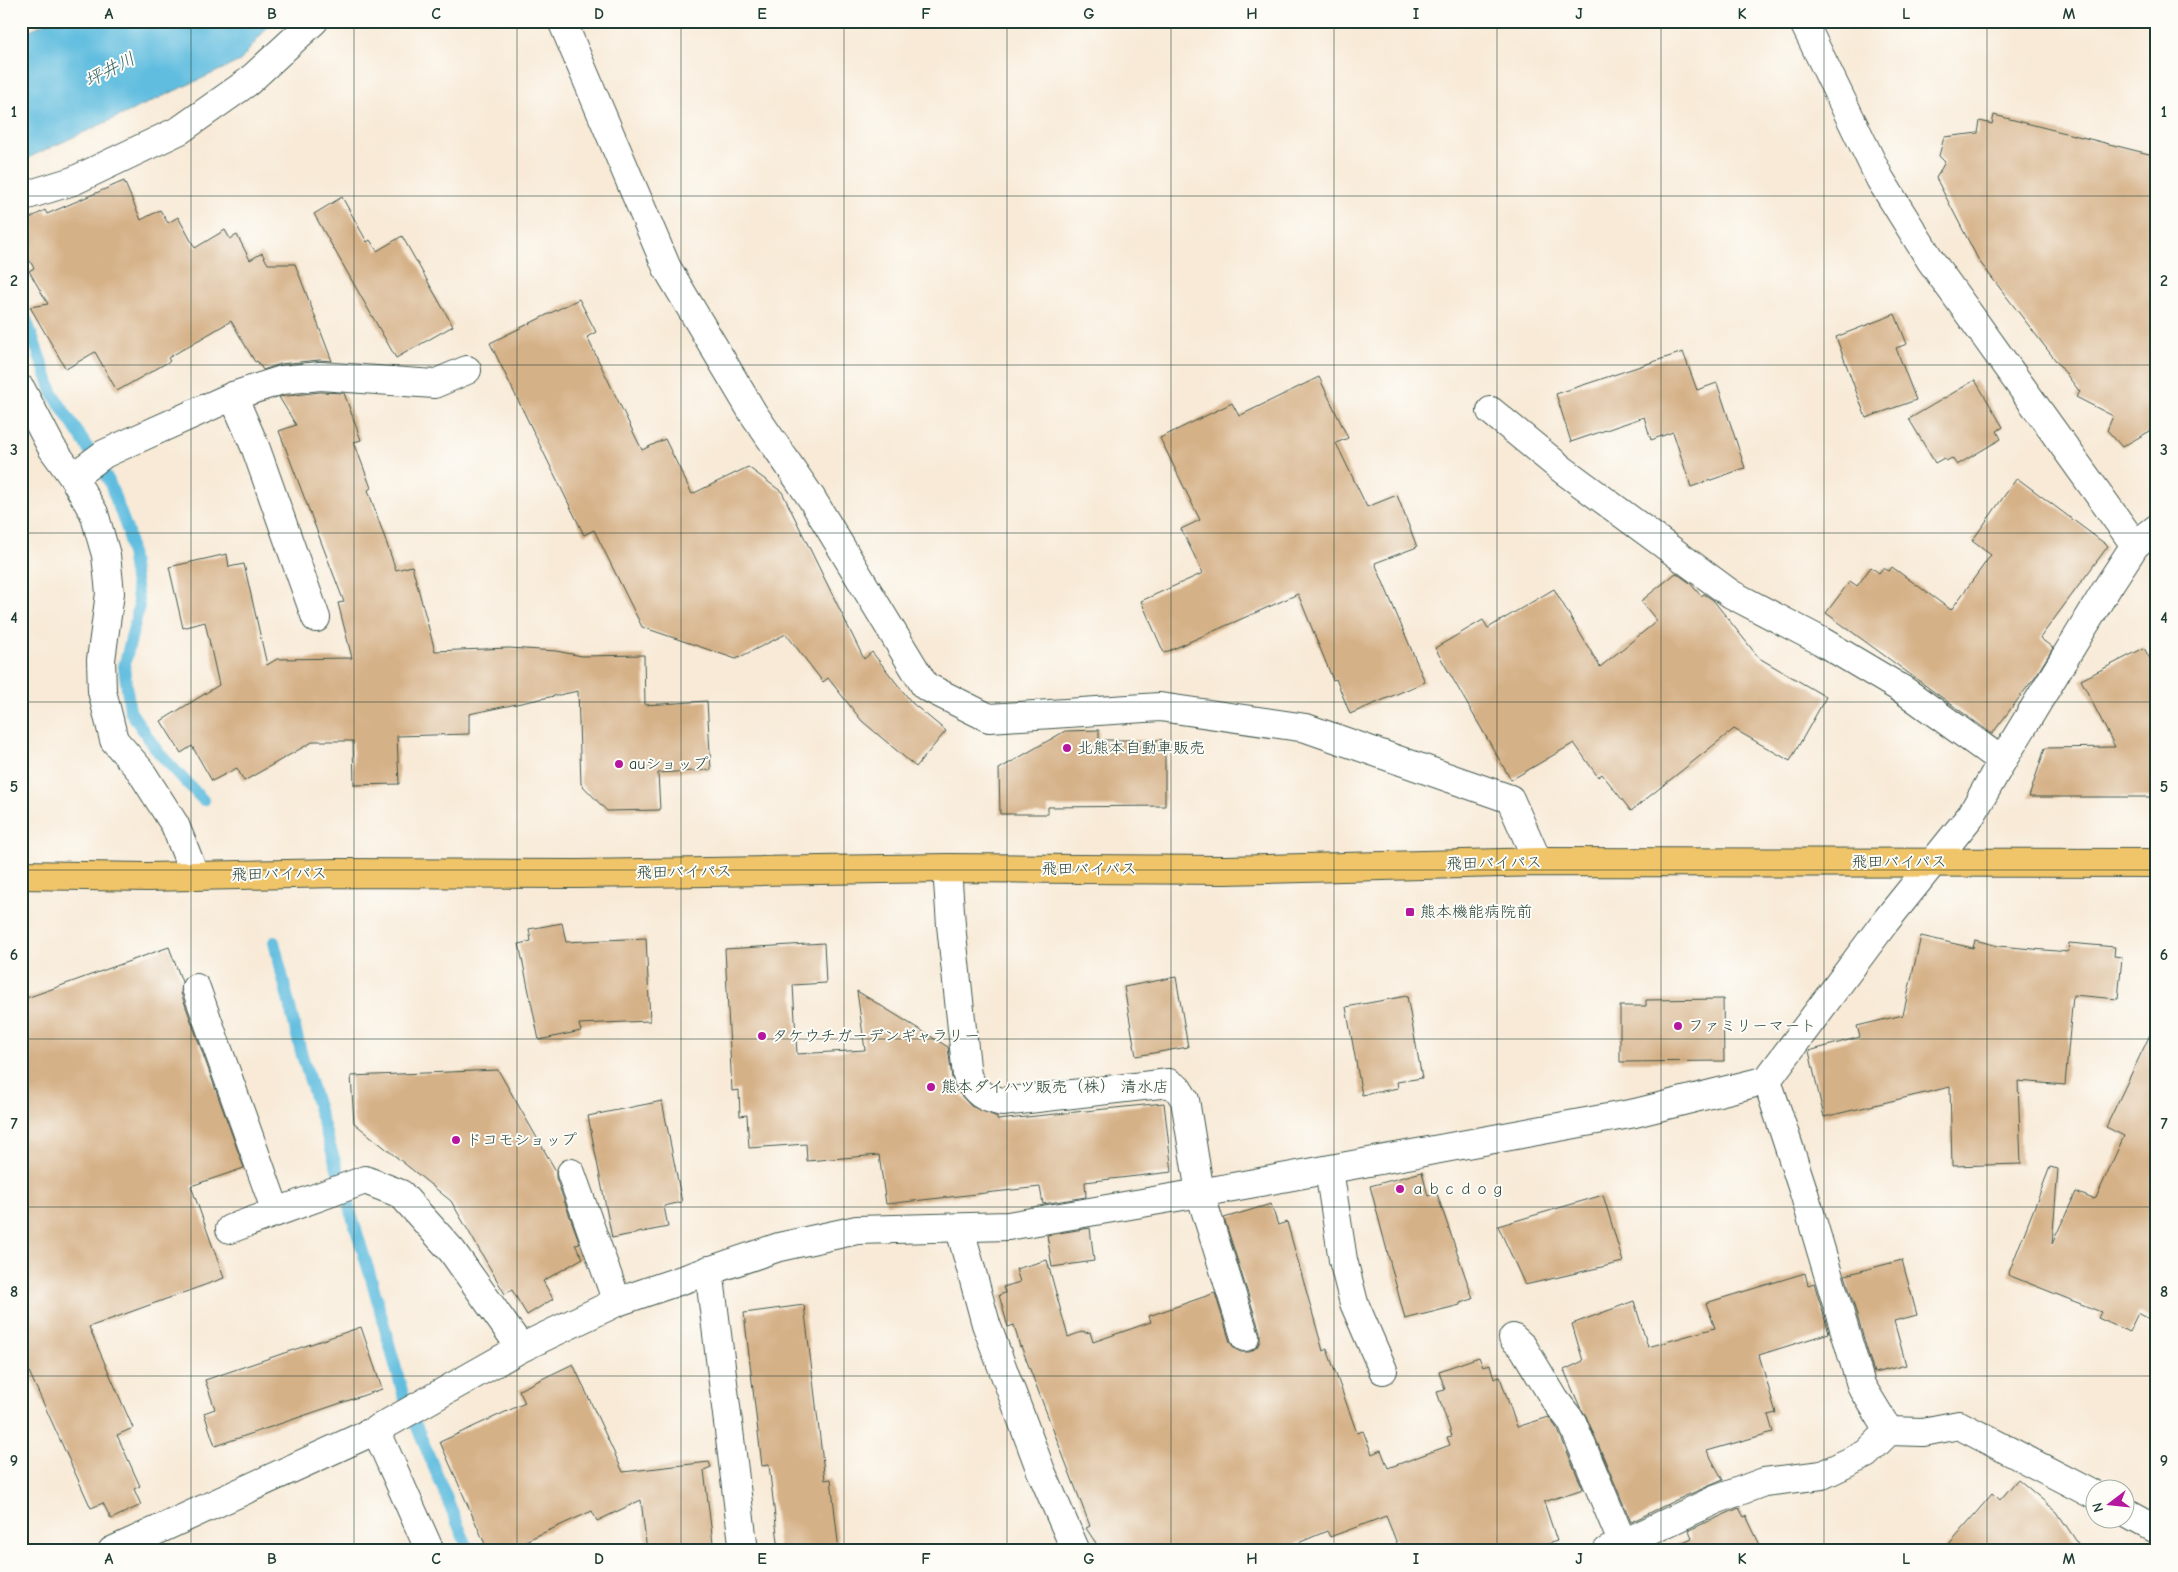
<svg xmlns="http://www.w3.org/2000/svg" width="2178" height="1572" font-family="'Comic Neue','Klee One',sans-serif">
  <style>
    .water { fill: #61bddf; stroke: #407d8a }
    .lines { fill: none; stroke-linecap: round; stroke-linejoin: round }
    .stream { stroke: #61bddf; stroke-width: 12 }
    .building { fill: #d5b187 }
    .minor-casing { stroke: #40574c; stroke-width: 30 }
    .highway-casing { stroke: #40574c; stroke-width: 30 }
    .minor { stroke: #fff; stroke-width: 28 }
    .highway { stroke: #f0c469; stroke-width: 28 }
    .grid { fill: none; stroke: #1f3d34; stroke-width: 1; stroke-opacity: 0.55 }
    .poi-dot { fill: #b5179e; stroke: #fdfcf7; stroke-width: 2 }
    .labels { text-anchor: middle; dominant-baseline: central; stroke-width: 4; stroke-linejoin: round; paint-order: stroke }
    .poi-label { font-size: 16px; fill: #1f3d34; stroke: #fdfcf7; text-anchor: start }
    .street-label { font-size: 16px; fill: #1f3d34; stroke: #fdfcf7 }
    .water-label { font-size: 18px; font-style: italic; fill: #336367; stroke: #fdfcf7 }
    .neatline { fill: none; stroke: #1f3d34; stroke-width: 2 }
    .grid-label { font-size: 16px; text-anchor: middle; font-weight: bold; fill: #1f3d34 }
  </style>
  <rect width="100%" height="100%" fill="#fdfcf7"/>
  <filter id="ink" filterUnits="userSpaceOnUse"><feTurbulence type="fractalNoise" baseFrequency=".02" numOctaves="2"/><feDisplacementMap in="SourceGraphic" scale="10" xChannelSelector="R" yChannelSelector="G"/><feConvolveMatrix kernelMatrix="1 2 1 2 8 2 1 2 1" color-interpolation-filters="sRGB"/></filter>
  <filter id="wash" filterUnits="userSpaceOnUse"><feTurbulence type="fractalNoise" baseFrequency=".0096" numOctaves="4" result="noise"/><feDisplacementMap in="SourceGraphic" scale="20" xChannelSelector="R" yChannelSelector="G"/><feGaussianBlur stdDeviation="1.12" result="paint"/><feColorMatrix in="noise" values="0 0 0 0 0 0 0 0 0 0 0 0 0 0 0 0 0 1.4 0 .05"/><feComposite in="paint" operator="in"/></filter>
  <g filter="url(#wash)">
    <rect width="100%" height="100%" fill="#f8ead7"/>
    <path class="water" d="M 50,21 L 272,21 L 240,61 L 21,161 L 21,34 Z"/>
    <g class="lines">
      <g class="stream">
        <path d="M 21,305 L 53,394 L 109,481 L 128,532 L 139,606 L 124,667 L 130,711 L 158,752 L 203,800"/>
        <path d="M 274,942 L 301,1052 L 371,1278 L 403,1394 L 469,1551"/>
      </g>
    </g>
    <g id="blocks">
      <g class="building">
        <path d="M 1994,115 L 2157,156 L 2157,427 L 2122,447 L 2107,430 L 2113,416 L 2076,397 L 2080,392 L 1979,261 L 1936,178 L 1945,162 L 1939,156 L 1944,137 L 1978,133 L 1980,121 L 1992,124 Z"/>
        <path d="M 124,181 L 141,220 L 160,210 L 168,223 L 178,217 L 195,248 L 225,230 L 230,239 L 237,235 L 250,260 L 262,253 L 268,264 L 295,264 L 332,361 L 319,360 L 280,364 L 263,370 L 257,361 L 255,362 L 231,321 L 168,358 L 170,361 L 117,391 L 95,352 L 66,369 L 30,307 L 48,304 L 29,271 L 34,268 L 21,246 L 21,223 L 45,210 L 47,214 Z"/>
        <path d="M 342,197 L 367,242 L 370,240 L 377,251 L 402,236 L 453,326 L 396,358 L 314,214 Z"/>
        <path d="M 579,299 L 596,332 L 587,337 L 642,450 L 665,439 L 692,494 L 748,467 L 782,492 L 864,659 L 872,652 L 912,703 L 946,731 L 916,767 L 862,721 L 828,678 L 823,682 L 786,634 L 736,659 L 642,627 L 594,530 L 584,535 L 490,343 Z"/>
        <path d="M 1895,314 L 1907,344 L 1896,348 L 1916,400 L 1866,418 L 1836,337 Z"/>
        <path d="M 1683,352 L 1697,390 L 1717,383 L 1745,468 L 1691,487 L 1673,432 L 1651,440 L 1644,417 L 1571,442 L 1556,394 Z"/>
        <path d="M 1319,377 L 1348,438 L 1336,443 L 1367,507 L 1397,495 L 1417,547 L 1375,563 L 1425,682 L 1350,714 L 1336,679 L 1333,680 L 1298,594 L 1164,653 L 1141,601 L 1203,573 L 1181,529 L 1200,520 L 1160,438 L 1232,403 L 1239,416 Z"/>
        <path d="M 1975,380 L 2003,427 L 1997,431 L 2001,439 L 1957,465 L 1952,458 L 1946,461 L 1944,458 L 1935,463 L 1909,419 Z"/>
        <path d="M 320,392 L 344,393 L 361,440 L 354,442 L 371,488 L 368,490 L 396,570 L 412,566 L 435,651 L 509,648 L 556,651 L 582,656 L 644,655 L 645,705 L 707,701 L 711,770 L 658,773 L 660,810 L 607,811 L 581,784 L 578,691 L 469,714 L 469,734 L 397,736 L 399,784 L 354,785 L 353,741 L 314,741 L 244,781 L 237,768 L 212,781 L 192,746 L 181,753 L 161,721 L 219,685 L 205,622 L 183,628 L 169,567 L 227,554 L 229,567 L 244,564 L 267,665 L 277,659 L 352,658 L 338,603 L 344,602 L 279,431 L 296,425 L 279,397 Z"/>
        <path d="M 2017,478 L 2108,546 L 2040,638 L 2053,648 L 2037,674 L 1992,734 L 1826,613 L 1850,581 L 1857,586 L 1871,567 L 1879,573 L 1883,568 L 1889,571 L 1892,567 L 1951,610 L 1991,555 L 1972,541 Z"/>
        <path d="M 1676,573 L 1690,583 L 1701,596 L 1704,594 L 1713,600 L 1759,658 L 1826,697 L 1790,761 L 1734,729 L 1631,811 L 1602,774 L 1598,777 L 1574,743 L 1511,780 L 1435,648 L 1483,620 L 1488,628 L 1554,589 L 1600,667 L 1657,621 L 1641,601 Z"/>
        <path d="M 2144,648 L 2157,672 L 2157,797 L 2029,797 L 2045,748 L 2115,747 L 2081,680 Z"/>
        <path d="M 1099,730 L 1099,740 L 1165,740 L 1165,806 L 1048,807 L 1048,814 L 1000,814 L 999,769 L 1065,731 Z"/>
        <path d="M 562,923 L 566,942 L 646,938 L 650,1021 L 579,1024 L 581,1031 L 539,1040 L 519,944 L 531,941 L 529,929 Z"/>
        <path d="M 1921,936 L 1973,948 L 1975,940 L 1998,946 L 2068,952 L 2069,943 L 2115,947 L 2114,956 L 2122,957 L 2118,999 L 2073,995 L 2065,1085 L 2018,1081 L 2021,1164 L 1952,1166 L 1950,1087 L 1824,1117 L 1809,1051 L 1860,1037 L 1857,1026 L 1903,1015 Z"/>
        <path d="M 824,943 L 826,983 L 793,985 L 797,1054 L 865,1050 L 857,991 L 948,1047 L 952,1078 L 957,1091 L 971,1106 L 997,1117 L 997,1120 L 1164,1103 L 1172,1172 L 1085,1182 L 1086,1197 L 1043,1204 L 1040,1187 L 886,1204 L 879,1155 L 807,1161 L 806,1144 L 749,1148 L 747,1115 L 740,1116 L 739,1090 L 732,1091 L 725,949 Z"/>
        <path d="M 169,947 L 182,982 L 181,993 L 244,1168 L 191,1186 L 224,1278 L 89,1327 L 133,1428 L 117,1435 L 140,1486 L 134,1489 L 141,1505 L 111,1519 L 103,1503 L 91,1508 L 21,1354 L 21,1000 Z"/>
        <path d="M 1176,977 L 1188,1047 L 1136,1056 L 1124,987 Z"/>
        <path d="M 1407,996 L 1422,1078 L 1397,1082 L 1398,1088 L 1362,1095 L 1346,1007 Z"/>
        <path d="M 1723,999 L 1724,1061 L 1620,1062 L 1620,1006 L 1646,1006 L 1646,1000 Z"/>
        <path d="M 2157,1020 L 2157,1323 L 2138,1313 L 2129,1332 L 2098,1318 L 2101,1312 L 2008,1275 L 2050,1167 L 2058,1169 L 2052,1244 L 2076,1192 L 2093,1199 L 2096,1198 L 2124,1136 L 2106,1127 Z"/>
        <path d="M 498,1070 L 556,1171 L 556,1178 L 580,1244 L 575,1245 L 583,1258 L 543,1281 L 553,1299 L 527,1315 L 512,1290 L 505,1294 L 451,1201 L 354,1123 L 351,1076 Z"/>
        <path d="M 662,1101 L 682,1202 L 664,1206 L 668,1227 L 612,1238 L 588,1116 Z"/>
        <path d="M 1422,1172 L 1428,1196 L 1437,1194 L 1473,1299 L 1460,1303 L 1460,1305 L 1405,1319 L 1370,1186 Z"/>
        <path d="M 1603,1195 L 1623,1262 L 1525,1285 L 1498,1226 Z"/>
        <path d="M 1271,1204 L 1278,1225 L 1287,1222 L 1323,1351 L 1327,1349 L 1357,1433 L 1363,1431 L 1372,1454 L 1381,1450 L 1388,1468 L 1450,1445 L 1447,1437 L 1452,1436 L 1437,1392 L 1445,1390 L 1439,1371 L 1479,1357 L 1483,1367 L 1490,1364 L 1494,1379 L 1500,1377 L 1517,1427 L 1549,1417 L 1558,1430 L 1583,1489 L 1544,1502 L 1557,1541 L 1525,1551 L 1400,1551 L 1386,1516 L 1330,1537 L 1327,1531 L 1279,1551 L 1101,1551 L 1086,1528 L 1090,1526 L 1021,1346 L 1020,1347 L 1014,1325 L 1008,1327 L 999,1295 L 1005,1293 L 1003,1287 L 1020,1282 L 1016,1269 L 1047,1260 L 1068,1337 L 1084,1331 L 1085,1333 L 1090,1332 L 1093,1342 L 1151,1322 L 1149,1316 L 1215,1293 L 1230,1342 L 1235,1349 L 1241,1352 L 1250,1352 L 1257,1347 L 1260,1341 L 1260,1332 L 1224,1218 Z"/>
        <path d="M 1090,1228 L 1094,1261 L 1052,1267 L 1047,1235 Z"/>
        <path d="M 1902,1260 L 1917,1315 L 1894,1321 L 1906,1365 L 1874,1373 L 1845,1275 Z"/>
        <path d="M 1805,1273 L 1808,1285 L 1814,1283 L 1829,1333 L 1759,1355 L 1776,1413 L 1768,1415 L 1773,1432 L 1707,1451 L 1723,1480 L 1676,1500 L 1631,1522 L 1586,1416 L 1580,1407 L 1564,1370 L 1583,1361 L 1572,1324 L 1634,1301 L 1648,1347 L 1715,1328 L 1706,1303 Z"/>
        <path d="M 804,1305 L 825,1480 L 831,1479 L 839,1551 L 779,1551 L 769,1465 L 762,1466 L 744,1313 Z"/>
        <path d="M 361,1327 L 382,1389 L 215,1446 L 204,1413 L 215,1409 L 205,1380 Z"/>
        <path d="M 573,1364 L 623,1472 L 709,1462 L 711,1467 L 704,1470 L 714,1551 L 647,1551 L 641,1500 L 597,1521 L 592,1511 L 503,1551 L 488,1551 L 440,1442 L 525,1403 L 519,1390 Z"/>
        <path d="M 2018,1479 L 2057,1512 L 2083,1551 L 1943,1551 L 1993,1493 L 2000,1500 Z"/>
        <path d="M 1739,1508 L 1744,1517 L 1746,1516 L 1763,1551 L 1663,1551 L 1692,1538 L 1689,1530 Z"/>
      </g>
    </g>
  </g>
  <g filter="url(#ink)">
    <use href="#blocks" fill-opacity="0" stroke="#40574c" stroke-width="1"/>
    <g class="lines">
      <g class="minor-casing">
        <g id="minor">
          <path d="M 562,21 L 667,268 L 753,413 L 812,499 L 925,686 L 989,718 L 1160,707 L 1306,728 L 1510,799 L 1538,862"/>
          <path d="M 1803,21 L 1880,179 L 1931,261 L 2135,545"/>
          <path d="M 21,197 L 73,181 L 180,130 L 248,82 L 314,21"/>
          <path d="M 21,389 L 52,448 L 73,477 L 94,513 L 106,555 L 110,593 L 101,660 L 102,691 L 114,740 L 140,770 L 175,825 L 195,876"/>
          <path d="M 233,396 L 282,380 L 320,376 L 434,384 L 467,370"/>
          <path d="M 1491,411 L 1563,470 L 1731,594 L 1821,641 L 1905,691 L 2002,761"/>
          <path d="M 73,477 L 104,454 L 117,448 L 233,396 L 256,449 L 316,618"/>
          <path d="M 947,868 L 951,925 L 967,1076 C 976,1094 983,1097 1002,1102 L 1169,1083 L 1178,1089 L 1185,1100 L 1200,1193 L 1245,1337"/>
          <path d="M 196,988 L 276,1212"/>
          <path d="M 1767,1080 L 1804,1193 L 1861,1385 L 1889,1431"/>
          <path d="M 1329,1170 L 1343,1260 L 1354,1303 L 1383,1370"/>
          <path d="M 571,1173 L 617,1302"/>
          <path d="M 230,1229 L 365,1180 L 401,1194 L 452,1251 L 521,1348"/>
          <path d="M 960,1229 L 986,1324 L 1041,1471 L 1076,1551"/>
          <path d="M 709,1270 L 744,1551"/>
          <path d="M 1513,1338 L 1523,1347 L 1555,1400 L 1572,1422 L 1623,1544 L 1622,1551"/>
          <path d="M 376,1430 L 430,1551"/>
          <path d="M 2126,1513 L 2157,1530"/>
          <path d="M 112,1551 L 376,1430 L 521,1348 L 617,1302 L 779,1247 L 857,1230 L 1008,1226 L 1200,1193 L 1635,1113 L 1767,1080 L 1885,922 L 1972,814 L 2002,761 L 2109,585 L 2135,545 L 2157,528"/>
          <path d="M 1607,1551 L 1715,1500 L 1764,1482 L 1822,1475 L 1866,1454 L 1889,1431 L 1923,1432 L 1959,1425 L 2096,1496"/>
        </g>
      </g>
      <g class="highway-casing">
        <path id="highway" d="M 21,875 L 147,877 L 337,873 L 579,874 L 947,868 L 1225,870 L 1538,862 L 2157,863"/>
      </g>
      <use href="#minor" class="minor"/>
      <use href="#highway" class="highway"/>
    </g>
  </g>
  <path class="grid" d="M 191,21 L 191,1551M 354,21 L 354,1551M 517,21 L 517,1551M 681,21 L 681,1551M 844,21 L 844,1551M 1007,21 L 1007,1551M 1171,21 L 1171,1551M 1334,21 L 1334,1551M 1497,21 L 1497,1551M 1661,21 L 1661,1551M 1824,21 L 1824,1551M 1987,21 L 1987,1551M 21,196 L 2157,196M 21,365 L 2157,365M 21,533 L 2157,533M 21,702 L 2157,702M 21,870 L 2157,870M 21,1039 L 2157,1039M 21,1207 L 2157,1207M 21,1376 L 2157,1376"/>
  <g class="poi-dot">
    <circle cx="1067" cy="748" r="5"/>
    <circle cx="619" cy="764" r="5"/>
    <rect x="1405" y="907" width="10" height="10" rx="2.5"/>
    <circle cx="1678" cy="1026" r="5"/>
    <circle cx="762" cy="1036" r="5"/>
    <circle cx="931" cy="1087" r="5"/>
    <circle cx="456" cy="1140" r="5"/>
    <circle cx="1400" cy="1189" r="5"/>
  </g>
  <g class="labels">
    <g class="poi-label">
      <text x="1077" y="748">北熊本自動車販売</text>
      <text x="629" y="764">auショップ</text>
      <text x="1420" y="912">熊本機能病院前</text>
      <text x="1688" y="1026">ファミリーマート</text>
      <text x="772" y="1036">タケウチガーデンギャラリー</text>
      <text x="941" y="1087">熊本ダイハツ販売（株） 清水店</text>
      <text x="466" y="1140">ドコモショップ</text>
      <text x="1410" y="1189">ａｂｃｄｏｇ</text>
    </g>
    <g class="street-label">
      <text x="1899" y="862">飛田バイパス</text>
      <text transform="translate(1494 863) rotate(-1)">飛田バイパス</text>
      <text x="1089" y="869">飛田バイパス</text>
      <text transform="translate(684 872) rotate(-1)">飛田バイパス</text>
      <text transform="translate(279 874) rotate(-1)">飛田バイパス</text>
    </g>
    <g class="water-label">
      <text transform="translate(110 70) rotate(-27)">坪井川</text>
    </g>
  </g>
  <rect width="2178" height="1572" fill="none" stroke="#fdfcf7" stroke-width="55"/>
  <g transform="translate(2110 1504) rotate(254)"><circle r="24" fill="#fdfcf7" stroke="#a4b0a9"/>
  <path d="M0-4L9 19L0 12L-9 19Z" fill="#b5179e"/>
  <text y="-8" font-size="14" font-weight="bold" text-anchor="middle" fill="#1f3d34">N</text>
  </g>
  <rect x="28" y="28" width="2122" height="1516" class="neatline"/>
  <g class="grid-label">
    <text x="109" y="19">A</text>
    <text x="272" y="19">B</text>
    <text x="436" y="19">C</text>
    <text x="599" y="19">D</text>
    <text x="762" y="19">E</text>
    <text x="926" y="19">F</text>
    <text x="1089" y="19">G</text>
    <text x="1252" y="19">H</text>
    <text x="1416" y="19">I</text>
    <text x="1579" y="19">J</text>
    <text x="1742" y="19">K</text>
    <text x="1906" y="19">L</text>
    <text x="2069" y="19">M</text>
    <text x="14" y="117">1</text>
    <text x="2164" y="117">1</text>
    <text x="14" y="286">2</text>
    <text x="2164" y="286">2</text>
    <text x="14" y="455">3</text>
    <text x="2164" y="455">3</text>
    <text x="14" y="623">4</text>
    <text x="2164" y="623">4</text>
    <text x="14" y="792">5</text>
    <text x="2164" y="792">5</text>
    <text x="14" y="960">6</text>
    <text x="2164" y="960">6</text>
    <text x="14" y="1129">7</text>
    <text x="2164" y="1129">7</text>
    <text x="14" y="1297">8</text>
    <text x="2164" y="1297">8</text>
    <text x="14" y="1466">9</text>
    <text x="2164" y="1466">9</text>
    <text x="109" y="1564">A</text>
    <text x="272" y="1564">B</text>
    <text x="436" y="1564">C</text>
    <text x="599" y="1564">D</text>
    <text x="762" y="1564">E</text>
    <text x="926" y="1564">F</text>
    <text x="1089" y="1564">G</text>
    <text x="1252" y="1564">H</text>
    <text x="1416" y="1564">I</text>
    <text x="1579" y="1564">J</text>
    <text x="1742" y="1564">K</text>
    <text x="1906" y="1564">L</text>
    <text x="2069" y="1564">M</text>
  </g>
</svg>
